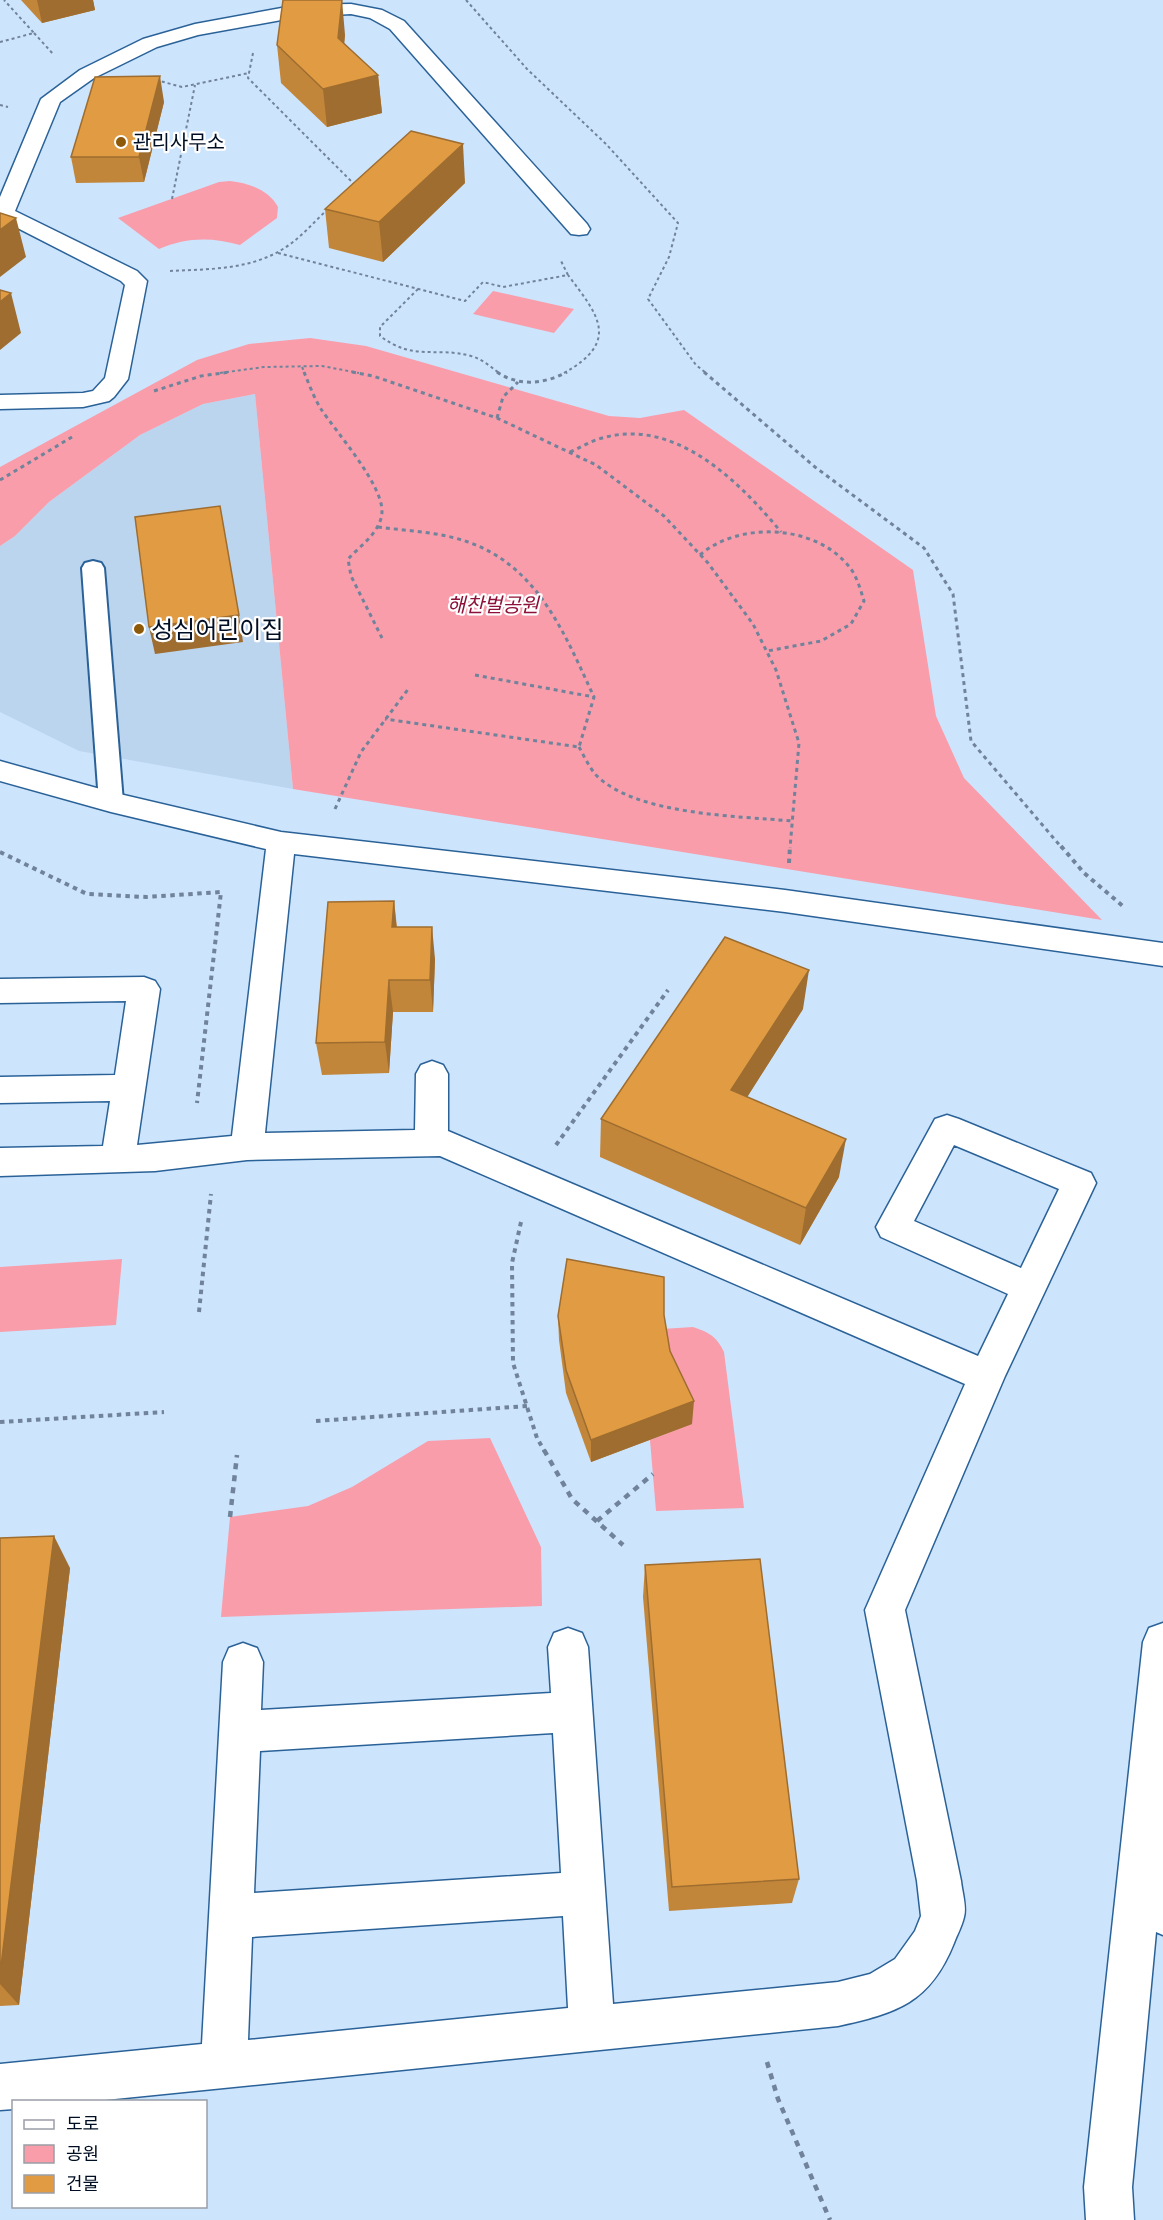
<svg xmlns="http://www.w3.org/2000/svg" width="1163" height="2220" font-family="'Zilla Slab','Noto Sans KR',serif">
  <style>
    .built { fill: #bcd5ef }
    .green { fill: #f99dab }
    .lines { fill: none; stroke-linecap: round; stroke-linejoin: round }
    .service-casing { stroke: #2a6298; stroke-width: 4 }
    .minor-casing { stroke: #2a6298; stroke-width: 3 }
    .path-far3 { stroke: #70839a; stroke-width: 2; stroke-dasharray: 3 3; stroke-linecap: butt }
    .path-far2 { stroke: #70839a; stroke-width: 3; stroke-dasharray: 4 4; stroke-linecap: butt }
    .path-far1 { stroke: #70839a; stroke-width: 4; stroke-dasharray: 4.5 4.5; stroke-linecap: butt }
    .path { stroke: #70839a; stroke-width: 4.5; stroke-dasharray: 6 6; stroke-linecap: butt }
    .service { fill: #fff; fill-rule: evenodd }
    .minor { fill: #fff; fill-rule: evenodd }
    .wall { fill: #c2863a }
    .shaded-wall { fill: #9e6d2f }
    .building { fill: #e19c43; stroke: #9e6d2f; stroke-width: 1.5 }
    .poi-dot { fill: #8e5a09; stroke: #fff; stroke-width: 2 }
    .labels { text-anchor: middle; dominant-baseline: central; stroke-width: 4.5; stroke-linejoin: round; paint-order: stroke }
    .far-poi-label { font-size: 20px; fill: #000e23; stroke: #fff; text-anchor: start }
    .far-park-label { font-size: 20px; font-style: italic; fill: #8d1138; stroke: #fff }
    .poi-label { font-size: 24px; fill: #000e23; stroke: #fff; text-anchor: start }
  </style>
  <rect width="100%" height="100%" fill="#cde4fd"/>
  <path class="built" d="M 255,394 L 293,789 L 79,751 L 0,712 L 0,546 L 15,536 L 49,502 L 140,435 L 203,404 Z"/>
  <g class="green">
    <path d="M 230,181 C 249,183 269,190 278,207 L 277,218 L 240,245 C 212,237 186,237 159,249 L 118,218 L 219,182 Z"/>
    <path d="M 493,291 L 574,309 L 554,333 L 473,314 Z"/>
    <path d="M 310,338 L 366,346 L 609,416 L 640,418 L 684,410 L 913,570 L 936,716 L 964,778 L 1102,920 L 293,789 L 255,394 L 203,404 L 140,435 L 49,502 L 15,536 L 0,546 L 0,467 L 197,360 L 249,344 Z"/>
    <path d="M 122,1259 L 116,1325 L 0,1332 L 0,1267 Z"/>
    <path d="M 693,1327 C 709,1332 717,1337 724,1352 L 744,1508 L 656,1511 L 650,1440 L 691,1424 L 662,1329 Z"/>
    <path d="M 490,1438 L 541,1547 L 542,1606 L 221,1617 L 230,1517 L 308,1506 L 352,1487 L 428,1441 Z"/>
  </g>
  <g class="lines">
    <g class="service-casing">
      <path id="service" d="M 93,561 L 101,563 L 104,568 L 123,802 L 120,808 L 111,811 L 102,808 L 99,802 L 82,568 L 85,563 Z"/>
    </g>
    <g class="minor-casing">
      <g id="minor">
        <path d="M 351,4 L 382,10 L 404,21 L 587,224 L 590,229 L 587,234 L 579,235 L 571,234 L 390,29 L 370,18 L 351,14 L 298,17 L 198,35 L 157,47 L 94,78 L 60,102 L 15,211 L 137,271 L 147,281 L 128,379 L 114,397 L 109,401 L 83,407 L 0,409 L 0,395 L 83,393 L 93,391 L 105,378 L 125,285 L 121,281 L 0,219 L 0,197 L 41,99 L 80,70 L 143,39 L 195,24 L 298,5 Z"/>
        <path d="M 0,761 L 111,792 L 281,832 L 785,890 L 1163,943 L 1163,966 L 785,912 L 294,854 L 265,1133 L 415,1130 L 416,1074 L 421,1065 L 432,1061 L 443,1065 L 448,1074 L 448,1131 L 978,1356 L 1008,1294 L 881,1237 L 876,1227 L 935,1119 L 947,1115 L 959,1119 L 1091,1173 L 1096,1183 L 1005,1376 L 905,1610 L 961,1881 C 962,1892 967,1907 964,1917 C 962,1926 957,1935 954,1943 C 930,2003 897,2013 838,2026 L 85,2102 L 14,2102 L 14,2109 L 0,2110 L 0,2064 L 202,2044 L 223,1662 L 229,1648 L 243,1643 L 257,1648 L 263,1662 L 261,1710 L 551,1693 L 548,1647 L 554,1633 L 568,1628 L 582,1633 L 588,1647 L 613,2004 L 838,1982 L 870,1974 L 895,1959 L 915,1931 L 921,1916 L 917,1881 L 865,1610 L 965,1384 L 440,1156 L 247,1160 L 155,1171 L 0,1176 L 0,1148 L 103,1146 L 110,1101 L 0,1103 L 0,1077 L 115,1075 L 126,1001 L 0,1003 L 0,979 L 144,977 L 155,981 L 160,989 L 137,1145 L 232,1136 L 266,849 L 111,812 L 0,781 ZM 954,1145 L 1059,1189 L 1021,1268 L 914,1221 ZM 553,1733 L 561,1873 L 254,1893 L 260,1751 ZM 563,1916 L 568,2008 L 248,2040 L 252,1937 Z"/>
        <path d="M 1163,1623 L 1163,1935 L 1156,1932 L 1132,2187 L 1134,2220 L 1086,2220 L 1084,2187 L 1143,1642 L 1149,1628 Z"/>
      </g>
    </g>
    <g class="path-far3">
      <path d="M 466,0 L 527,69 L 606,144 L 678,223 L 669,257 L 648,299 L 696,365 L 706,373"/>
      <path d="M 34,33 L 54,55"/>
      <path d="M 0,42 L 34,33 L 4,0"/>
      <path d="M 253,53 L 248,78 L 355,185"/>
      <path d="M 156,80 L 182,87 L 249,73"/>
      <path d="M 0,105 L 8,107"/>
      <path d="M 172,199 L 195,85"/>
      <path d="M 278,253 L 465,301 L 483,282 L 503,287 L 568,275 L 560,259"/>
      <path d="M 170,271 C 211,269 254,270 289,245 C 303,235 314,222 327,210"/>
      <path d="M 418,289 L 380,327 L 380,336 C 415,362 435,346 471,356 C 482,359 491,367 499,373"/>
      <path d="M 302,367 L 305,373"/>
      <path d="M 220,373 L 264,367 L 322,366 L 359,373"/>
      <path d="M 564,373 C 621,341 598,315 568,275"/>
    </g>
    <g class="path-far2">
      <path d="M 304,372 C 309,384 314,398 321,409 C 337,433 382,484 382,511 C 382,531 360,546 348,559 L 351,576 L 382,638"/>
      <path d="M 352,372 L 373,376 L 497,418 L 596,465 L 664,516 L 708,563 L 753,624 L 776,670 L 799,743 L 790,848"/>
      <path d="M 497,372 C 519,387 544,384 567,372"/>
      <path d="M 704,372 L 815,467 L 924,548 L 953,594 L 971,741 L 1062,848"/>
      <path d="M 154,391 L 201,376 L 230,372"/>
      <path d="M 497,418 L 503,397 L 518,382"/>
      <path d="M 570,452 C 580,448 589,442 599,439 C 673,415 739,481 781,532"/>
      <path d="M 0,480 L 72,437"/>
      <path d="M 378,527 C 408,531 440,532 468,542 C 539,567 565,635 594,697 L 579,747 L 385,719"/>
      <path d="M 700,555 C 738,522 811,524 846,563 C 856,573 860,588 864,601 L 851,624 L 821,641 L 767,651"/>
      <path d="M 475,675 L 594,697"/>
      <path d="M 579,747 C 584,756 589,767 596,775 C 635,815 738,816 792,821"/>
      <path d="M 335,809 L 361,752 L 409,688"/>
    </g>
    <g class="path-far1">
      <path d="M 1061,846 L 1084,873 L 1124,907"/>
      <path d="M 0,852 L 87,894 L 146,897 L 221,892 L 197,1103"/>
      <path d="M 789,863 L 790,846"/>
      <path d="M 556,1145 L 668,990"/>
      <path d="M 521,1222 L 512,1263 L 513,1363 L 537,1438 L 545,1452"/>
      <path d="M 199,1312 L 211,1194"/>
      <path d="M 316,1421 L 527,1406"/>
      <path d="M 0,1422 L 164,1412"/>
    </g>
    <g class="path">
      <path d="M 544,1450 L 572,1499 L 623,1545"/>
      <path d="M 230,1517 L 237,1455"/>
      <path d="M 597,1521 L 653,1474"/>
      <path d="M 767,2062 L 778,2099 L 830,2220"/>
    </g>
    <use href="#service" class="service"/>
    <use href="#minor" class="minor"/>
  </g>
  <g class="wall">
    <path d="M 21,0 L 93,0 L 95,10 L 42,23 Z"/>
    <path d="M 345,35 L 344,44 L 378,75 L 382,113 L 327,127 L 281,83 L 277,45 Z"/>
    <path d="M 164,102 L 144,182 L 76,183 L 71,157 Z"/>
    <path d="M 465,183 L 383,262 L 329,248 L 325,209 Z"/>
    <path d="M 394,901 L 397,927 L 435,959 L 433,1012 L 393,1012 L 389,1073 L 322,1075 L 316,1043 Z"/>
    <path d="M 803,1009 L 747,1097 L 839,1177 L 800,1245 L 600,1157 L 601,1119 Z"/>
    <path d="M 664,1315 L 670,1351 L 692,1424 L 591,1462 L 566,1393 L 559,1340 L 558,1316 Z"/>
    <path d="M 0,1538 L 70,1568 L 19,2005 L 0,2006 Z"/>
    <path d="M 645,1565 L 799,1879 L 792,1903 L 669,1911 L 643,1597 Z"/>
  </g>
  <g class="shaded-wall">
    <path d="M 37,0 L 93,0 L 95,10 L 42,23 Z"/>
    <path d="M 342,0 L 345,35 L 341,76 L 338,38 Z"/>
    <path d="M 378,75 L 382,113 L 327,127 L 323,89 Z"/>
    <path d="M 160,76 L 164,102 L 144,182 L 139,157 Z"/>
    <path d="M 463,144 L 465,183 L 383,262 L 379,222 Z"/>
    <path d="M 16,218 L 26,257 L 0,277 L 0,230 Z"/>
    <path d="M 11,293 L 21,333 L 0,350 L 0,302 Z"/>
    <path d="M 239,615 L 243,642 L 155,654 L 149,627 Z"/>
    <path d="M 394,901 L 397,933 L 392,927 Z"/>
    <path d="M 432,927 L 435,959 L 433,1012 L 430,980 Z"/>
    <path d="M 809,970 L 803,1009 L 727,1129 L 731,1090 Z"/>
    <path d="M 389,980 L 393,1012 L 389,1073 L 385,1042 Z"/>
    <path d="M 846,1139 L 839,1177 L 800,1245 L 806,1208 Z"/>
    <path d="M 694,1401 L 692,1424 L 591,1462 L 591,1440 Z"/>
    <path d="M 54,1536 L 70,1568 L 19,2005 L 0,1984 L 0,1974 Z"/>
  </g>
  <g class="building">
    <path d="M 283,0 L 342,0 L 338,38 L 378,75 L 323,89 L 277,45 Z"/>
    <path d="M 160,76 L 139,157 L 71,157 L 95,77 Z"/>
    <path d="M 411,131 L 463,144 L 379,222 L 325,209 Z"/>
    <path d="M 0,213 L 16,218 L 0,230 Z"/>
    <path d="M 0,290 L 11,293 L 0,302 Z"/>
    <path d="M 220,506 L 239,615 L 149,627 L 135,517 Z"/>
    <path d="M 394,901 L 392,927 L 432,927 L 430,980 L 389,980 L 385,1042 L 316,1043 L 328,902 Z"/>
    <path d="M 725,937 L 809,970 L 731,1090 L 846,1139 L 806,1208 L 601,1119 Z"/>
    <path d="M 567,1259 L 664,1277 L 664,1315 L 670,1351 L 694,1401 L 591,1440 L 566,1370 L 558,1316 Z"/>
    <path d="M 54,1536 L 0,1974 L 0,1538 Z"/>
    <path d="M 760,1559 L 799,1879 L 672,1887 L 645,1565 Z"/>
  </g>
  <g class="poi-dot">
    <circle cx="121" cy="142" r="6"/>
    <circle cx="139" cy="629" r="6"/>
  </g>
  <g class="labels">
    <g class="far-poi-label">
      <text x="133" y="142">관리사무소</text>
    </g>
    <g class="far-park-label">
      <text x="493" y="605">해찬벌공원</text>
    </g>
    <g class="poi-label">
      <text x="151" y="629">성심어린이집</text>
    </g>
  </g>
  <rect x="12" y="2100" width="195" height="108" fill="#ffffff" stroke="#999fa7" stroke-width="1.5"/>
  <rect x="24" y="2120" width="30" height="9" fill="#ffffff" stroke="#999fa7" stroke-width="1.5"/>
  <text x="66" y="2130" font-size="18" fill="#000e23">도로</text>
  <rect x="24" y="2145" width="30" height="18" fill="#f99dab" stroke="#999fa7" stroke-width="1.5"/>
  <text x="66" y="2160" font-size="18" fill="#000e23">공원</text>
  <rect x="24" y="2175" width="30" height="18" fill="#e19c43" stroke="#999fa7" stroke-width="1.5"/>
  <text x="66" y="2190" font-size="18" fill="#000e23">건물</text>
</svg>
